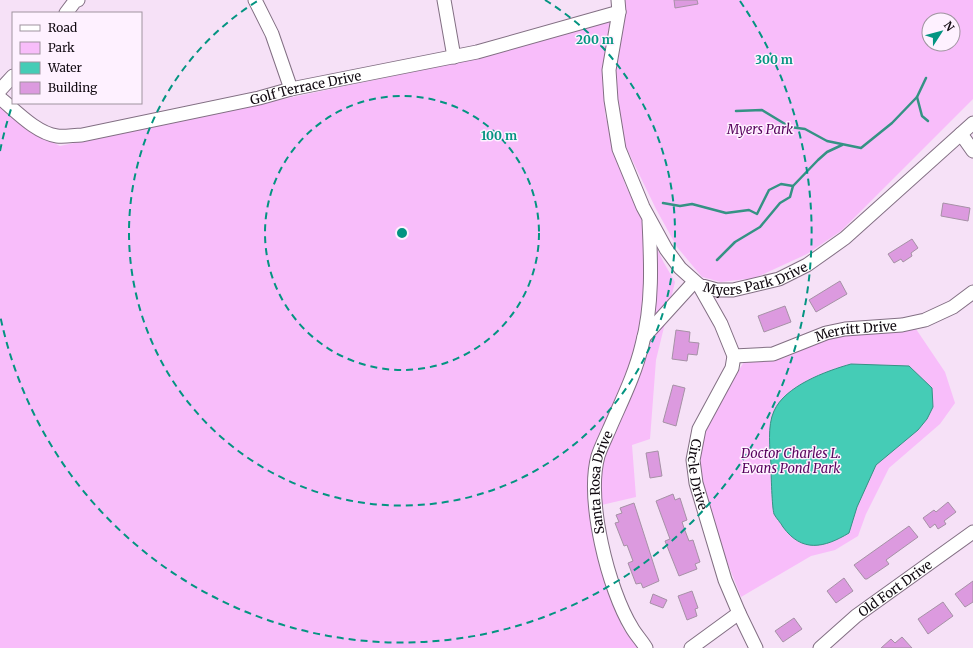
<svg xmlns="http://www.w3.org/2000/svg" width="973" height="648" font-family="Merriweather,serif">
  <style>
    .green { fill: #f8bdfa; fill-rule: evenodd }
    .water { fill: #45ccb6; stroke: #359284 }
    .lines { fill: none; stroke-linecap: round; stroke-linejoin: round }
    .stream { stroke: #359284; stroke-width: 2.5 }
    .building { fill: #dc9adf; stroke: #a691a6 }
    .minor-casing { stroke: #826f83; stroke-width: 15 }
    .minor { stroke: #fff; stroke-width: 13 }
    .ring { fill: none; stroke: #039481; stroke-width: 2; stroke-dasharray: 7 5 }
    .labels { text-anchor: middle; dominant-baseline: central; stroke-width: 3; stroke-linejoin: round; paint-order: stroke }
    .street-label { font-size: 13px; fill: #100910; stroke: #fef1ff }
    .park-label { font-size: 13px; font-style: italic; fill: #57025d; stroke: #fef1ff }
    .centre { fill: #039481; stroke: #fef1ff; stroke-width: 2 }
    .ring-label { font-size: 12px; text-anchor: middle; font-weight: bold; fill: #039481; stroke: #fef1ff; stroke-width: 3; stroke-linejoin: round; paint-order: stroke }
  </style>
  <rect width="100%" height="100%" fill="#f6e1f7"/>
  <g class="green">
    <path d="M 620,0 L 973,0 L 973,99 L 841,231 L 807,254 L 755,278 L 721,282 L 702,277 L 677,247 L 656,209 L 623,141 L 614,63 ZM 929,20 L 953,20 L 953,44 L 929,44 Z"/>
    <path d="M 612,18 L 607,50 L 605,114 L 625,184 L 664,263 L 675,282 L 656,360 L 650,439 L 632,445 L 636,497 L 593,507 L 600,564 L 622,627 L 638,648 L 0,648 L 0,105 L 36,134 L 60,146 L 436,67 Z"/>
    <path d="M 916,329 L 945,372 L 955,403 L 940,424 L 889,468 L 866,514 L 858,536 L 835,550 L 811,556 L 741,597 C 725,555 691,482 703,437 C 710,410 730,385 744,362 C 757,362 771,362 784,358 C 802,351 818,340 837,336 C 863,330 890,334 916,329 Z"/>
  </g>
  <path class="water" d="M 851,364 L 909,366 L 932,388 L 933,407 L 927,419 L 918,430 L 876,465 L 857,507 L 849,533 C 824,548 802,553 783,527 C 781,523 776,518 774,514 C 772,508 771,474 771,465 C 770,449 767,426 774,411 C 785,386 826,371 851,364 Z"/>
  <g class="lines">
    <g class="stream">
      <path d="M 917,97 L 922,116 L 928,121"/>
      <path d="M 736,111 L 762,110 L 790,127 L 805,129 L 827,141 L 861,148 L 892,123 L 917,97 L 926,78"/>
      <path d="M 663,203 L 680,206 L 692,204 L 726,213 L 749,210 L 757,214 L 769,190 L 781,184 L 793,186"/>
      <path d="M 717,260 L 735,242 L 760,227 L 780,203 L 790,197 L 793,186 L 818,160 L 827,152 L 842,145"/>
    </g>
  </g>
  <g class="building">
    <path d="M 674,0 L 697,0 L 698,4 L 675,8 Z"/>
    <path d="M 943,203 L 970,208 L 968,221 L 941,216 Z"/>
    <path d="M 912,239 L 918,248 L 911,253 L 912,256 L 903,262 L 901,259 L 894,263 L 888,254 Z"/>
    <path d="M 840,281 L 847,294 L 816,312 L 809,300 Z"/>
    <path d="M 785,306 L 791,322 L 764,332 L 758,316 Z"/>
    <path d="M 676,330 L 690,332 L 689,342 L 699,343 L 697,355 L 688,354 L 687,361 L 672,359 Z"/>
    <path d="M 673,385 L 685,388 L 676,426 L 663,422 Z"/>
    <path d="M 658,451 L 662,476 L 650,478 L 646,453 Z"/>
    <path d="M 673,494 L 675,500 L 680,498 L 687,520 L 682,522 L 684,528 L 689,541 L 693,540 L 700,562 L 695,564 L 697,569 L 679,576 L 665,541 L 670,539 L 656,501 Z"/>
    <path d="M 948,502 L 956,512 L 944,521 L 946,524 L 938,529 L 935,524 L 930,528 L 923,518 L 934,510 L 936,512 Z"/>
    <path d="M 634,503 L 659,581 L 643,588 L 641,583 L 636,584 L 628,563 L 633,561 L 627,545 L 624,546 L 615,523 L 619,522 L 616,515 L 622,513 L 620,508 Z"/>
    <path d="M 909,526 L 918,537 L 886,560 L 889,564 L 867,579 L 865,579 L 854,565 Z"/>
    <path d="M 844,578 L 853,591 L 836,603 L 827,591 Z"/>
    <path d="M 973,581 L 973,602 L 965,607 L 955,594 Z"/>
    <path d="M 692,591 L 698,608 L 695,609 L 697,616 L 687,620 L 678,596 Z"/>
    <path d="M 653,594 L 667,600 L 663,608 L 650,603 Z"/>
    <path d="M 943,602 L 953,616 L 928,634 L 918,619 Z"/>
    <path d="M 794,618 L 802,629 L 783,642 L 775,631 Z"/>
    <path d="M 902,637 L 912,648 L 881,648 L 891,639 L 895,643 Z"/>
  </g>
  <g class="lines">
    <g class="minor-casing">
      <g id="minor">
        <path d="M 255,0 L 272,34 L 291,89"/>
        <path d="M 444,0 L 454,57"/>
        <path id="s1" d="M 618,0 L 619,12 L 609,70 L 611,100 L 619,149 L 643,207 L 666,249 L 680,268 L 699,285 L 717,290 L 733,290 L 779,279 L 807,265 L 845,238 L 973,123"/>
        <path d="M 66,13 L 75,1 L 78,0"/>
        <path d="M 0,90 L 13,76"/>
        <path id="s2" d="M 0,98 C 16,111 36,133 57,136 C 65,137 74,135 82,135 L 259,98 L 291,89 L 477,52 L 619,12"/>
        <path d="M 961,134 L 973,151"/>
        <path id="s3" d="M 699,285 L 721,324 L 734,356 L 732,368 L 699,429 L 693,460 L 696,483 L 725,580 L 739,613 L 756,648"/>
        <path d="M 644,337 L 694,282"/>
        <path id="s4" d="M 734,356 L 773,354 L 826,333 L 845,329 L 902,325 L 925,320 L 953,307 L 973,292"/>
        <path id="s5" d="M 646,648 C 642,641 636,635 632,628 C 608,589 586,500 598,456 C 601,447 605,439 609,430 C 621,402 635,375 642,345 C 653,305 651,262 649,221"/>
        <path d="M 691,648 L 739,613"/>
        <path id="s6" d="M 820,648 L 856,616 L 973,532"/>
      </g>
    </g>
    <use href="#minor" class="minor"/>
  </g>
  <g class="ring">
    <circle cx="402" cy="233" r="137"/>
    <path d="M545 0A273 273 0 1 1 259 0"/>
    <path d="M0 151A410 410 0 0 1 12 106M740 1A410 410 0 1 1 0 315"/>
  </g>
  <g class="labels">
    <g class="street-label">
      <text stroke="none"><textPath href="#s2" startOffset="323">Golf Terrace Drive</textPath></text>
      <text stroke="none"><textPath href="#s1" startOffset="369">Myers Park Drive</textPath></text>
      <text stroke="none"><textPath href="#s4" startOffset="126">Merritt Drive</textPath></text>
      <text stroke="none"><textPath href="#s3" startOffset="207">Circle Drive</textPath></text>
      <text stroke="none"><textPath href="#s5" startOffset="177">Santa Rosa Drive</textPath></text>
      <text stroke="none"><textPath href="#s6" startOffset="96">Old Fort Drive</textPath></text>
    </g>
    <g class="park-label">
      <text x="760" y="129">Myers Park</text>
      <text x="791" y="453">Doctor Charles L.<tspan x="791" dy="15">Evans Pond Park</tspan></text>
    </g>
  </g>
  <circle cx="402" cy="233" r="6" class="centre"/>
  <g class="ring-label">
    <text x="595" y="44">200 m</text>
    <text x="774" y="64">300 m</text>
    <text x="499" y="140">100 m</text>
  </g>
  <rect x="12" y="12" width="130" height="92" fill="#fef1ff" stroke="#9f949f"/>
  <rect x="20" y="25" width="20" height="6" fill="#ffffff" stroke="#9f949f"/>
  <text x="48" y="32" font-size="12" fill="#100910">Road</text>
  <rect x="20" y="42" width="20" height="12" fill="#f8bdfa" stroke="#9f949f"/>
  <text x="48" y="52" font-size="12" fill="#100910">Park</text>
  <rect x="20" y="62" width="20" height="12" fill="#45ccb6" stroke="#9f949f"/>
  <text x="48" y="72" font-size="12" fill="#100910">Water</text>
  <rect x="20" y="82" width="20" height="12" fill="#dc9adf" stroke="#9f949f"/>
  <text x="48" y="92" font-size="12" fill="#100910">Building</text>
  <g transform="translate(941 32) rotate(54)"><circle r="19" fill="#fef1ff" stroke="#9f949f"/>
  <path d="M0-3L7 15L0 10L-7 15Z" fill="#039481"/>
  <text y="-6" font-size="11" font-weight="bold" text-anchor="middle" fill="#100910">N</text>
  </g>
</svg>
